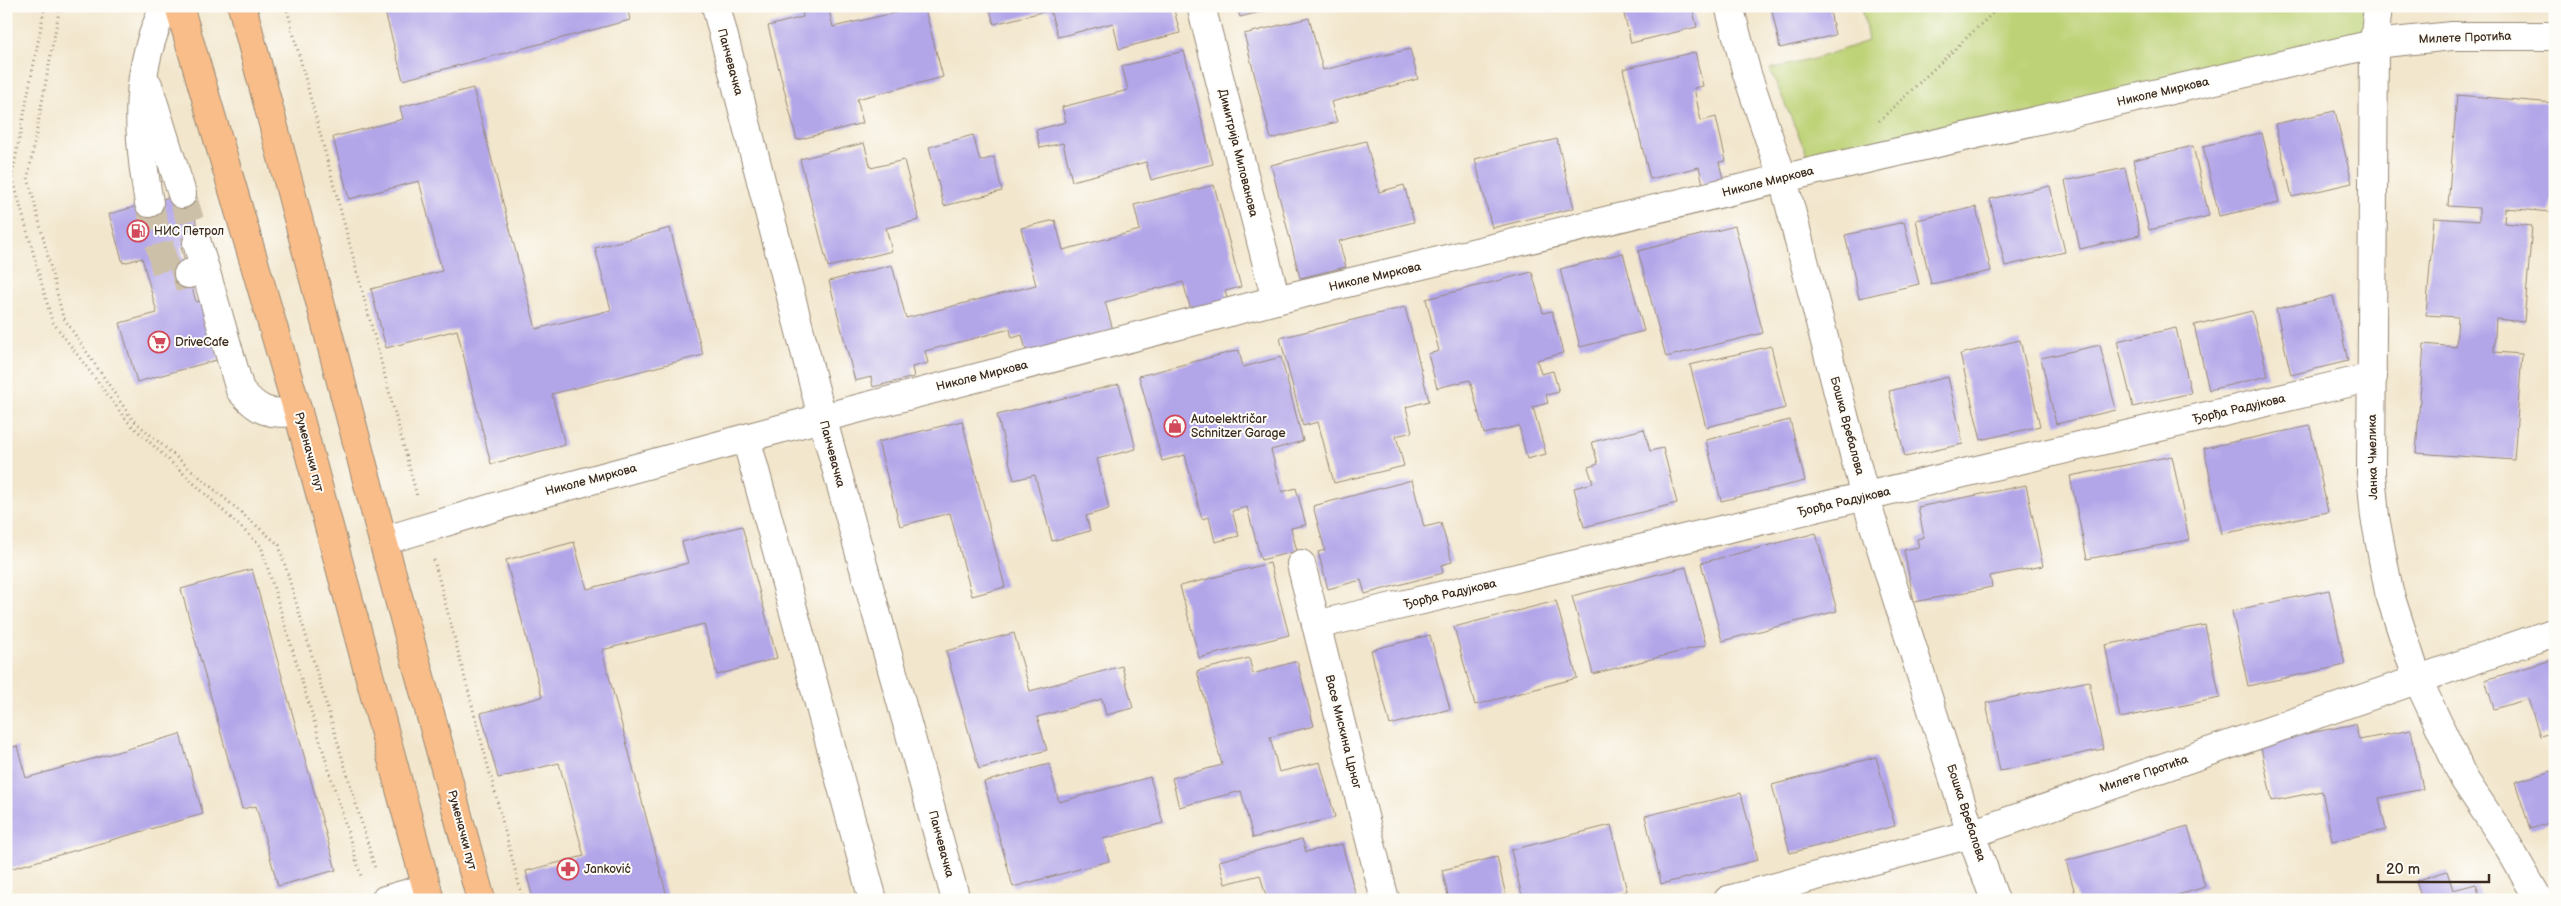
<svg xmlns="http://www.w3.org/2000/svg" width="2561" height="906" font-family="'Balsamiq Sans',sans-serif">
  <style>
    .green { fill: #bdd276; stroke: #7c7e4a }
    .building { fill: #b2a6e9 }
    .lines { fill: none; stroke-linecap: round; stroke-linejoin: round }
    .minor-tunnel { stroke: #cdc0a9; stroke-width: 28; stroke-dasharray: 28 14; stroke-linecap: butt }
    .minor-casing { stroke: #968875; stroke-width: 30 }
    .major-casing { stroke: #968875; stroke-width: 30 }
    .path { stroke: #968875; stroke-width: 3; stroke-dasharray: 1 4; stroke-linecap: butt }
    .minor { stroke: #fff; stroke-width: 28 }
    .major { stroke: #f8bd89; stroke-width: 28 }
    .labels { text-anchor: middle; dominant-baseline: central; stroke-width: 4; stroke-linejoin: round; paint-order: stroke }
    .street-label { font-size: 12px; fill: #3b2a1e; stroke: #fdfcf7 }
    .poi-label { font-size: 12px; fill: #3b2a1e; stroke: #fdfcf7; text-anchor: start }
  </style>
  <rect width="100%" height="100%" fill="#fdfcf7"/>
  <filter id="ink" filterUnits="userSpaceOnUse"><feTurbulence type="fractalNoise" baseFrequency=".02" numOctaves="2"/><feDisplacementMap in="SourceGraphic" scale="10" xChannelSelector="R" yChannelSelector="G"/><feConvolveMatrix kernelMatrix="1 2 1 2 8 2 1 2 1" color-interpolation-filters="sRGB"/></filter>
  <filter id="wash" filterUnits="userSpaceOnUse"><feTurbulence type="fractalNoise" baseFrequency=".0096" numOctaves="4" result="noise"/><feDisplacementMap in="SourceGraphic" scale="20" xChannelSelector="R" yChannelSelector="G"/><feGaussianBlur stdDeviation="1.12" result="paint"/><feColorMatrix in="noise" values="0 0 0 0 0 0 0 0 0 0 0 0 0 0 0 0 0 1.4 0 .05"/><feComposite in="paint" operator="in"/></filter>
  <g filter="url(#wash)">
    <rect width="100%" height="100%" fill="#f2e6cc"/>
    <path class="green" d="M 1862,6 L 2378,6 L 2374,44 L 1814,171 L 1770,69 L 1814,59 L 1868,41 Z"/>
    <g id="blocks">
      <g class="building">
        <path d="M 390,6 L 627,6 L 630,20 L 403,80 L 384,8 Z"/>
        <path d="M 822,6 L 828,6 L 833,27 L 924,6 L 943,77 L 857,99 L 863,123 L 797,140 L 768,26 L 803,17 L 802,11 Z"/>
        <path d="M 989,6 L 1173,6 L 1180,33 L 1119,49 L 1113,23 L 1058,37 L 1050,10 L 994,24 Z"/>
        <path d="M 1237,6 L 1279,6 L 1279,7 L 1240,17 Z"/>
        <path d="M 1622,6 L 1692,6 L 1697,27 L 1631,43 Z"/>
        <path d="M 1771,6 L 1829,6 L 1835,35 L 1780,48 Z"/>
        <path d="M 1309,18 L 1323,70 L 1410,49 L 1418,79 L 1331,102 L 1337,122 L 1271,139 L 1244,34 Z"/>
        <path d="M 1184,51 L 1213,164 L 1151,180 L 1146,162 L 1072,181 L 1063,143 L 1040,148 L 1036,130 L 1066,122 L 1062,107 L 1128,90 L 1122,66 Z"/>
        <path d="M 1695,52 L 1703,86 L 1694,88 L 1701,121 L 1716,117 L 1726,161 L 1719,162 L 1723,179 L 1703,184 L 1699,167 L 1650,179 L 1623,69 Z"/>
        <path d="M 473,88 L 536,329 L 611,310 L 595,248 L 670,228 L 703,355 L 552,394 L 565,445 L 491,464 L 457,330 L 386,348 L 371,289 L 442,271 L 419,181 L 349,199 L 333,137 L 403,119 L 400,107 Z"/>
        <path d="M 2457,95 L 2555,103 L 2555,165 L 2551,212 L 2505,208 L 2504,223 L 2532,226 L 2524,322 L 2496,319 L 2494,352 L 2522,354 L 2514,460 L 2416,453 L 2424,344 L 2456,347 L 2458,317 L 2426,315 L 2434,218 L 2479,221 L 2479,208 L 2448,206 Z"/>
        <path d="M 2335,111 L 2352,183 L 2292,197 L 2275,124 Z"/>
        <path d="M 2262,133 L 2279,203 L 2219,216 L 2203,146 Z"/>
        <path d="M 973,135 L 980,161 L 994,157 L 1002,191 L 944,206 L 929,147 Z"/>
        <path d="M 1557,139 L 1574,208 L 1492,228 L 1475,159 Z"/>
        <path d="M 1366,141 L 1379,192 L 1404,185 L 1414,222 L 1339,241 L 1346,267 L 1300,278 L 1271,165 Z"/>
        <path d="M 864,143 L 871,168 L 904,160 L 919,220 L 886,228 L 892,251 L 828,267 L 800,159 Z"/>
        <path d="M 2193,146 L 2209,216 L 2149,230 L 2133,160 Z"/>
        <path d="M 2125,168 L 2140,235 L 2080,249 L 2065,181 Z"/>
        <path d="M 1214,185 L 1241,287 L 1225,291 L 1228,301 L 1191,310 L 1183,282 L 1105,302 L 1113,330 L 1028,358 L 1022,335 L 1012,338 L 1010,329 L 925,351 L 928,363 L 912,367 L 914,377 L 873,387 L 871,377 L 855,381 L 829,281 L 892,265 L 906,318 L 1036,285 L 1021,228 L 1055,220 L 1063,250 L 1140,230 L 1134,205 Z"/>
        <path d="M 2050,186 L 2065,252 L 2005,266 L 1990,199 Z"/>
        <path d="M 188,192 L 201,241 L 181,247 L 196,302 L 203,300 L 220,359 L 137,382 L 120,323 L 157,313 L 142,258 L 123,263 L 109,214 Z"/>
        <path d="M 1976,207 L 1991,271 L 1931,284 L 1916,220 Z"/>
        <path d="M 1904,222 L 1919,284 L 1859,298 L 1845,235 Z"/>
        <path d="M 1735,226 L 1763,333 L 1666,357 L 1638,251 Z"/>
        <path d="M 1623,253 L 1644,331 L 1580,347 L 1560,269 Z"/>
        <path d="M 1532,272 L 1543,313 L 1552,311 L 1563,353 L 1537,360 L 1541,374 L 1553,371 L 1559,392 L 1546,395 L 1548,403 L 1533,407 L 1546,454 L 1527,459 L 1519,426 L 1484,434 L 1470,380 L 1437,388 L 1428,354 L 1439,351 L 1426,299 Z"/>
        <path d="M 2333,296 L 2348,361 L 2291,375 L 2276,309 Z"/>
        <path d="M 1405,307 L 1429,401 L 1406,407 L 1412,432 L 1396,436 L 1404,466 L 1334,483 L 1318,422 L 1303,426 L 1280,338 Z"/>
        <path d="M 2252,311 L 2268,376 L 2209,390 L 2194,325 Z"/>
        <path d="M 2176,328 L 2191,393 L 2133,407 L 2117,341 Z"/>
        <path d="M 2020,340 L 2040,426 L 1981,440 L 1960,354 Z"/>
        <path d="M 2100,345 L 2116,410 L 2056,424 L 2041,358 Z"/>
        <path d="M 1771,346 L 1786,408 L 1706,427 L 1690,365 Z"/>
        <path d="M 1239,350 L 1243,367 L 1281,357 L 1303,441 L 1271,450 L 1282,492 L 1296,488 L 1306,525 L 1291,528 L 1297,551 L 1261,560 L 1247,507 L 1232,511 L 1239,536 L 1215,542 L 1209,517 L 1202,519 L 1185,455 L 1162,461 L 1139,376 Z"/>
        <path d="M 1948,377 L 1963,444 L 1905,457 L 1889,391 Z"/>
        <path d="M 1119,384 L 1136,449 L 1097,459 L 1109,509 L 1086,516 L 1090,531 L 1052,541 L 1035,475 L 1014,480 L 997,415 Z"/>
        <path d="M 1790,420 L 1805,481 L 1721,501 L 1706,440 Z"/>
        <path d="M 962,421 L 1005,587 L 972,596 L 950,513 L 900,526 L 878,442 Z"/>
        <path d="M 2310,426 L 2328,512 L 2222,534 L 2204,448 Z"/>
        <path d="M 1644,429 L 1650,451 L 1663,448 L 1677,503 L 1584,527 L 1574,488 L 1593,483 L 1588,467 L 1598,464 L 1592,442 Z"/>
        <path d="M 2172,456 L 2189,540 L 2087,559 L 2070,476 Z"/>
        <path d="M 1412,480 L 1424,527 L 1441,523 L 1452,562 L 1441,565 L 1443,573 L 1365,594 L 1361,580 L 1328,589 L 1318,552 L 1325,550 L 1313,506 Z"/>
        <path d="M 2026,485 L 2043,566 L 1990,576 L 1992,587 L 1914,602 L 1904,550 L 1919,547 L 1917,539 L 1924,537 L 1918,507 Z"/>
        <path d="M 742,526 L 777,658 L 717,675 L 704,624 L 602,650 L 668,900 L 533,900 L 526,871 L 584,856 L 559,763 L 498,778 L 481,713 L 542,697 L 506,560 L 574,542 L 587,589 L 688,563 L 682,542 Z"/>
        <path d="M 1816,533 L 1837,611 L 1722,641 L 1701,563 Z"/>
        <path d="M 1270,563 L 1289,635 L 1199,658 L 1180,586 Z"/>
        <path d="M 1686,567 L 1706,645 L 1593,674 L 1572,596 Z"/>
        <path d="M 252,569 L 336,870 L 278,886 L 256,806 L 242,809 L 181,589 Z"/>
        <path d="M 2329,590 L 2345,665 L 2248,686 L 2232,611 Z"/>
        <path d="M 1556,601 L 1577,678 L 1475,705 L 1454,627 Z"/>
        <path d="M 2205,625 L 2220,698 L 2120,718 L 2105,645 Z"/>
        <path d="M 1014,633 L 1030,691 L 1122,666 L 1133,708 L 1106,715 L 1102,699 L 1037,717 L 1047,750 L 979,769 L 946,651 Z"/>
        <path d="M 1430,635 L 1450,709 L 1390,725 L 1371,650 Z"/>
        <path d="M 1249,658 L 1253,674 L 1297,661 L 1314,726 L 1270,737 L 1279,772 L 1320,762 L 1335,817 L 1253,838 L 1241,791 L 1179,807 L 1172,778 L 1222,765 L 1197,671 Z"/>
        <path d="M 2555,659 L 2555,732 L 2540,736 L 2528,699 L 2494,709 L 2485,680 Z"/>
        <path d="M 2089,681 L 2103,749 L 2000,771 L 1986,703 Z"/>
        <path d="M 2355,724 L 2359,740 L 2411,730 L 2423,789 L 2379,798 L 2386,830 L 2332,841 L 2322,791 L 2272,801 L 2260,743 Z"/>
        <path d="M 180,734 L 203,814 L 6,870 L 6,749 L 17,746 L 26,778 Z"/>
        <path d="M 1876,757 L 1895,826 L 1790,853 L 1772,785 Z"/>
        <path d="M 1049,764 L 1059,802 L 1150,777 L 1163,823 L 1103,839 L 1109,861 L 1013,887 L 984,782 Z"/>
        <path d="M 2555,770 L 2555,821 L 2530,829 L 2515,782 Z"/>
        <path d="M 1741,793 L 1758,860 L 1661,884 L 1645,816 Z"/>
        <path d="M 1611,825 L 1627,891 L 1593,900 L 1523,900 L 1511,850 Z"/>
        <path d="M 2188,826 L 2205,887 L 2161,900 L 2077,900 L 2066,861 Z"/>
        <path d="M 1302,839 L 1306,852 L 1342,844 L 1357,900 L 1267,900 L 1260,875 L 1225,884 L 1219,861 Z"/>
        <path d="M 1497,857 L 1507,900 L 1449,900 L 1442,870 Z"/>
        <path d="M 2447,871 L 2453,890 L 2476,884 L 2481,900 L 2422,900 L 2416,881 Z"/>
      </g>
    </g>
  </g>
  <g filter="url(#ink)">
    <use href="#blocks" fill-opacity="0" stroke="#968875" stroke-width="1"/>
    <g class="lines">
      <g class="minor-tunnel">
        <path d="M 182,194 L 197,243"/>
        <path d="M 149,203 L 168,280 L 188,274"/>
      </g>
      <g class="minor-casing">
        <g id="minor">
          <path d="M 716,6 L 822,417 L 956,900"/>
          <path d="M 1201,6 L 1276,300"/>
          <path d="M 1729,6 L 1747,74 L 1783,179 L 1865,497 L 1971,834 L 1995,900"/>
          <path d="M 2378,6 L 2374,44 L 2371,473 L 2375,517 L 2389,592 L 2417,678 L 2464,779 L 2507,844 L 2539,900"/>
          <path d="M 148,85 L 182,194"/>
          <path d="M 149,203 C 137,134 133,71 165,6"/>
          <path d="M 197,243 L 205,269"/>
          <path d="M 188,274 L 205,269 L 240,390 C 260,413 268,414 298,412"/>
          <path d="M 746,438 L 873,900"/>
          <path d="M 383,541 L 525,498 L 772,431 L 1276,300 L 1814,171 L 2374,44 L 2452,36 L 2555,36"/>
          <path d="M 1301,564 L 1385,900"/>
          <path d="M 1316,625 L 2373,377"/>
          <path d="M 385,900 L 427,888"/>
          <path d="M 1728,900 L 1971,834 L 2555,632"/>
        </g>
      </g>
      <g class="major-casing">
        <g id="major">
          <path d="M 179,6 L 298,412 L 430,900"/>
          <path d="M 242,6 L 383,541 L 481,900"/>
        </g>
      </g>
      <g class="path">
        <path d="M 45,6 L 12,176 L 52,321 L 127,421 L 261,546 L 362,879"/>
        <path d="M 60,6 L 28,177 L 63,317 L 132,419 L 279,545 L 375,868"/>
        <path d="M 286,6 L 417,496"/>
        <path d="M 1879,121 L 2000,6"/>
        <path d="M 434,560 L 523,900"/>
      </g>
      <use href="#minor" class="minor"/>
      <use href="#major" class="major"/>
    </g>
  </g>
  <defs>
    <g id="fuel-ring" transform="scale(1.125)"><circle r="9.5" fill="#fdfcf7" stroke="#d1495b" stroke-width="1.5"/><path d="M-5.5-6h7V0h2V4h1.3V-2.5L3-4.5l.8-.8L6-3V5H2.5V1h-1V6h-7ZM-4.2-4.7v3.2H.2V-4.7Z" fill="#d1495b"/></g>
    <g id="supermarket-ring" transform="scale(1.125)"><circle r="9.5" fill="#fdfcf7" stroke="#d1495b" stroke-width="1.5"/><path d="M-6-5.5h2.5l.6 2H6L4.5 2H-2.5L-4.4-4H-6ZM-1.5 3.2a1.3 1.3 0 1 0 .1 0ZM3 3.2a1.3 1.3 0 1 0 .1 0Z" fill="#d1495b"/></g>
    <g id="shop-ring" transform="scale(1.125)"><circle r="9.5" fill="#fdfcf7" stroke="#d1495b" stroke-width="1.5"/><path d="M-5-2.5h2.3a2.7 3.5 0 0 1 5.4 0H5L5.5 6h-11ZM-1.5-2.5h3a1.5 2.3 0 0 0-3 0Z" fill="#d1495b"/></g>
    <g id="pharmacy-ring" transform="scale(1.125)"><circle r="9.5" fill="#fdfcf7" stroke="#d1495b" stroke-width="1.5"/><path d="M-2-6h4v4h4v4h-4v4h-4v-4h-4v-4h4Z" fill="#d1495b"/></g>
  </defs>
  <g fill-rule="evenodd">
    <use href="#fuel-ring" x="138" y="231"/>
    <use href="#supermarket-ring" x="159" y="342"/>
    <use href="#shop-ring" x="1175" y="426"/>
    <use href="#pharmacy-ring" x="568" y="869"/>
  </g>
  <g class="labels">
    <g class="street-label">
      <text transform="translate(2465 38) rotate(-2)">Милете Протића</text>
      <text transform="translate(730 62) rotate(75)">Панчевачка</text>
      <text transform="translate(2163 92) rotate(-13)">Николе Миркова</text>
      <text transform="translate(1238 153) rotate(76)">Димитрија Милованова</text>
      <text transform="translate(1768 182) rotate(-14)">Николе Миркова</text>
      <text transform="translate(1375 277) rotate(-13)">Николе Миркова</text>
      <text transform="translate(982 376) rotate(-14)">Николе Миркова</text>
      <text transform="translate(2239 409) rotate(-13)">Ђорђа Радујкова</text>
      <text transform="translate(1847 426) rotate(75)">Бошка Вребалова</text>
      <text transform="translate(309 452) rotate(75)">Руменачки пут</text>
      <text transform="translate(832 454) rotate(75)">Панчевачка</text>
      <text transform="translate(2373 457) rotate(-91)">Јанка Чмелика</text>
      <text transform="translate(591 480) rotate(-15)">Николе Миркова</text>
      <text transform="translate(1844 502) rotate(-13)">Ђорђа Радујкова</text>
      <text transform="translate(1450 594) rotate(-13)">Ђорђа Радујкова</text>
      <text transform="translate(1343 732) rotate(76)">Васе Мискина Црног</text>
      <text transform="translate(2144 774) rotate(-19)">Милете Протића</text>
      <text transform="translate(1966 813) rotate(72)">Бошка Вребалова</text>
      <text transform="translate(462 830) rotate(75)">Руменачки пут</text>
      <text transform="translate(941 844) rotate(75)">Панчевачка</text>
    </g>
    <g class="poi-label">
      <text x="154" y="231">НИС Петрол</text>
      <text x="175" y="342">DriveCafe</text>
      <text x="1191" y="419">Autoelektričar<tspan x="1191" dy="14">Schnitzer Garage</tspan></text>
      <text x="584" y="869">Janković</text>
    </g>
  </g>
  <rect width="2561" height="906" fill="none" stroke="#fdfcf7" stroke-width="25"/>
  <path d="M2378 874v8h111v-8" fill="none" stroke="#3b2a1e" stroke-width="2.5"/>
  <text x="2386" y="874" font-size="15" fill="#3b2a1e" stroke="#fdfcf7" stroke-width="4" paint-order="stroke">20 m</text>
</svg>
